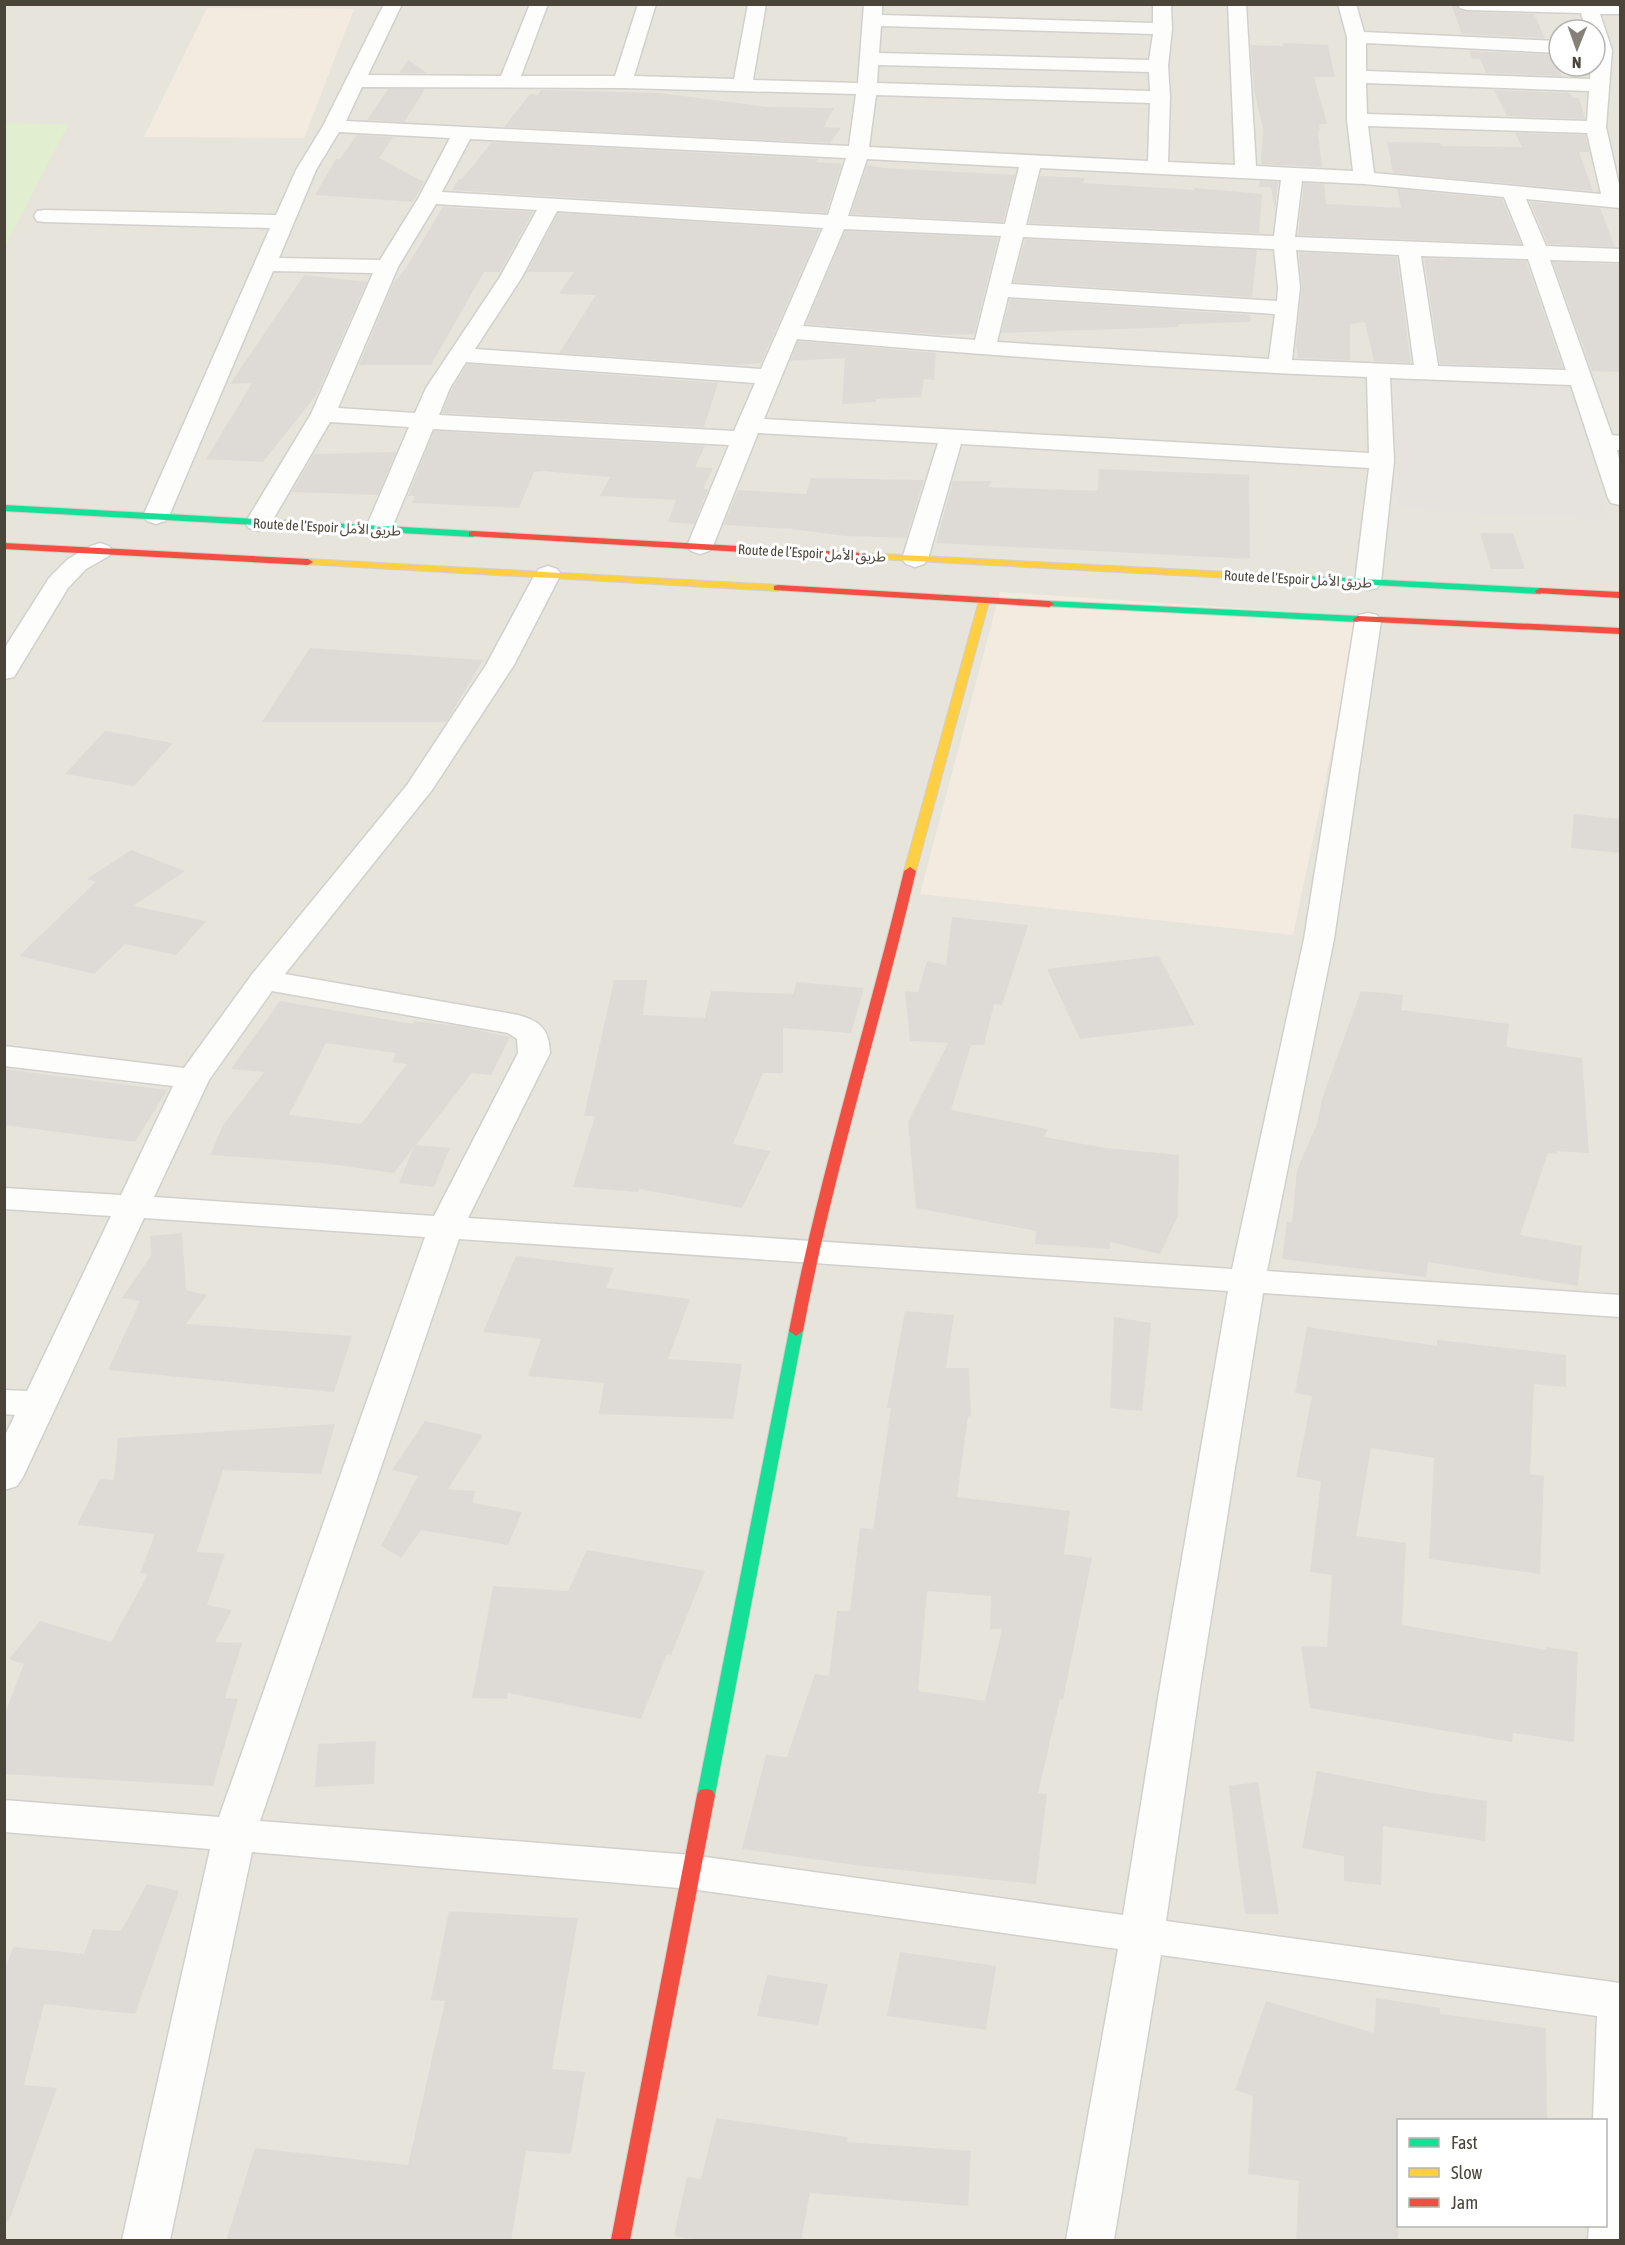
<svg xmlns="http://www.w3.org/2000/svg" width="1625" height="2245" font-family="'Asap Condensed','Noto Sans Arabic',sans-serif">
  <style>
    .residential { fill: #e7e4dc; fill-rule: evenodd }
    .commercial { fill: #f3ebdf }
    .industrial { fill: #e6e2de }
    .green { fill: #e1eecf }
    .building { fill: #dedbd6; fill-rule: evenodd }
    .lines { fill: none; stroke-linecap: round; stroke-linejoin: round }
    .street-casing { stroke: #d2d0cb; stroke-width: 3 }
    .fast-casing { stroke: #d3cfc5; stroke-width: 2 }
    .slow-casing { stroke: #d3cfc5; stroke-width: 2 }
    .jam-casing { stroke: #d3cfc5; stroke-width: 2 }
    .street { fill: #fdfdfc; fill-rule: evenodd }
    .fast { fill: #16e098; fill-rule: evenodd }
    .slow { fill: #ffcf43; fill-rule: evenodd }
    .jam { fill: #f24e42; fill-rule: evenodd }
    .labels { text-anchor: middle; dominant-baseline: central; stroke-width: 6; stroke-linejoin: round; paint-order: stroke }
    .far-street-label { font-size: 14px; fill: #4b4439; stroke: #fff }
  </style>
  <rect width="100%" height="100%" fill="#f4f2ee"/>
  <path class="residential" d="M 5,5 L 1620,5 L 1620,2240 L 5,2240 ZM 1559,30 L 1595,30 L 1595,66 L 1559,66 ZM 1398,2120 L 1606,2120 L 1606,2226 L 1398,2226 Z"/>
  <g class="commercial">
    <path d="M 207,8 L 354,9 L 304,138 L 144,137 Z"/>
    <path d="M 1000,592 L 1360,616 L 1293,935 L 920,894 Z"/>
  </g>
  <path class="industrial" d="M 1393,377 L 1574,384 L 1608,520 L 1399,509 Z"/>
  <path class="green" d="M 5,122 L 68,125 L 5,247 L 4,122 Z"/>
  <g class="building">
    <path d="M 1451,4 L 1456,4 L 1459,10 L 1467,12 L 1534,14 L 1545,38 L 1462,34 Z"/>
    <path d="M 1283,43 L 1328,45 L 1335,77 L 1314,77 L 1327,124 L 1319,124 L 1320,131 L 1318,131 L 1322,167 L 1261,164 L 1263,129 L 1254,90 L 1251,45 L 1283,46 Z"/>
    <path d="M 1469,51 L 1553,55 L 1562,76 L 1486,73 L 1480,59 L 1472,59 Z"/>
    <path d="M 408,60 L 427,73 L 399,73 Z"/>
    <path d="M 388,89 L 425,89 L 404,122 L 367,120 Z"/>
    <path d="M 541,90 L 660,93 L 768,107 L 834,108 L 824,127 L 841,128 L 830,143 L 504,127 L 530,94 L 538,95 Z"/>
    <path d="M 1494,90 L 1570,93 L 1573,98 L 1579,98 L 1585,119 L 1507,116 Z"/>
    <path d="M 1515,133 L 1585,135 L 1589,152 L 1579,152 L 1593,191 L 1393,173 L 1387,142 L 1440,143 L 1441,146 L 1522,147 Z"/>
    <path d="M 357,135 L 393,137 L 379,158 L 424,182 L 413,202 L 315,195 L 336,159 L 340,159 Z"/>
    <path d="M 492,142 L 818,159 L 816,162 L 842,164 L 826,213 L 452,190 L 459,179 L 462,179 Z"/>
    <path d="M 867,165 L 883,168 L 1015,175 L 1003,222 L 851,214 Z"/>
    <path d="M 1040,176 L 1085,178 L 1083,183 L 1194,190 L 1194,188 L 1262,194 L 1259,233 L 1029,223 Z"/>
    <path d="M 1260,181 L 1278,182 L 1275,210 L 1271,187 L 1259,187 Z"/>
    <path d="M 1304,183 L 1324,184 L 1326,204 L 1401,208 L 1397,189 L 1502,199 L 1521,244 L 1298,235 Z"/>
    <path d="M 1530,202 L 1600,208 L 1615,247 L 1548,244 Z"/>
    <path d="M 443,207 L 533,212 L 500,272 L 484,272 L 431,365 L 359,365 L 393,284 L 406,268 Z"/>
    <path d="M 558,213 L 820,230 L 761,363 L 736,365 L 559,353 L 596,295 L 559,294 L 574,272 L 527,272 Z"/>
    <path d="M 845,231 L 998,238 L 974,334 L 944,335 L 806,324 Z"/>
    <path d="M 1025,239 L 1257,250 L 1252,297 L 1014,282 Z"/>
    <path d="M 1299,252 L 1397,257 L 1411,363 L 1374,361 L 1365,322 L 1350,324 L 1350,360 L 1298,358 L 1296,346 L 1302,287 Z"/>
    <path d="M 1424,258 L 1526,261 L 1563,368 L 1440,364 Z"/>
    <path d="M 1553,262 L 1620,264 L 1620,372 L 1592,371 Z"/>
    <path d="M 304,275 L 367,282 L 317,394 L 263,462 L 206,459 L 252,383 L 230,384 Z"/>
    <path d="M 1010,299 L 1251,315 L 1250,322 L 1179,324 L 1178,327 L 1001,333 Z"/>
    <path d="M 798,341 L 936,353 L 934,380 L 924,379 L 921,397 L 876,399 L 876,402 L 842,404 L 845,358 L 790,361 Z"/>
    <path d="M 467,364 L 718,383 L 704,427 L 442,413 L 452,389 Z"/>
    <path d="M 434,431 L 705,446 L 695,467 L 713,468 L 703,489 L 708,489 L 694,524 L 668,522 L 676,500 L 600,496 L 610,477 L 542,471 L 534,472 L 519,508 L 412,503 L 415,496 L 408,496 Z"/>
    <path d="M 396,452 L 378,495 L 292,492 L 314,454 Z"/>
    <path d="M 1099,469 L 1249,475 L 1250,559 L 936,543 L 953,481 L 992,481 L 988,487 L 1098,491 Z"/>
    <path d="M 811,478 L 924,480 L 906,538 L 845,536 L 791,529 L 724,525 L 738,490 L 806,494 Z"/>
    <path d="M 1480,533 L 1513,533 L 1525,569 L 1491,569 Z"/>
    <path d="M 310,648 L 483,660 L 446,722 L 262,722 Z"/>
    <path d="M 105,731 L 173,743 L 134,786 L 65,774 Z"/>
    <path d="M 1574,814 L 1620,819 L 1620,853 L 1571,848 Z"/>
    <path d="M 131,850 L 185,871 L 133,906 L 206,921 L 176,955 L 125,944 L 94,974 L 19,956 L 96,882 L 87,879 Z"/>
    <path d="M 952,917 L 1028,925 L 1002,1005 L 994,1004 L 984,1045 L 971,1045 L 951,1110 L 1048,1129 L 1044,1137 L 1106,1148 L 1179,1155 L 1178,1216 L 1160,1254 L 1110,1242 L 1110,1249 L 1035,1244 L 1036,1231 L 916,1208 L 908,1122 L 948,1043 L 910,1041 L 905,991 L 918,992 L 927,961 L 946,965 Z"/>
    <path d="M 1159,956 L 1195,1025 L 1080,1039 L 1047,969 Z"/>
    <path d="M 614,980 L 647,980 L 643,1015 L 705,1018 L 711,991 L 793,994 L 796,982 L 864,988 L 851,1033 L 783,1028 L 783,1073 L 763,1073 L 733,1144 L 770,1151 L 742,1208 L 639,1189 L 639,1192 L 573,1187 L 595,1116 L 584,1116 Z"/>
    <path d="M 1361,991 L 1403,995 L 1401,1010 L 1509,1024 L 1506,1047 L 1582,1058 L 1589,1153 L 1557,1151 L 1557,1154 L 1548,1153 L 1520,1235 L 1582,1246 L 1578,1286 L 1428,1262 L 1426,1277 L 1282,1259 L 1287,1222 L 1292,1222 L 1297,1170 L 1317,1124 L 1322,1099 Z"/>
    <path d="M 280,1001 L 413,1024 L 414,1021 L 458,1026 L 510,1037 L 491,1075 L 472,1073 L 416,1145 L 450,1148 L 434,1187 L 399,1183 L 414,1147 L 394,1173 L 322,1163 L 210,1155 L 223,1125 L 264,1072 L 231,1069 ZM 326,1043 L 396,1053 L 392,1062 L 407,1064 L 361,1124 L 289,1115 Z"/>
    <path d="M 4,1069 L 167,1090 L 135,1142 L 4,1125 Z"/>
    <path d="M 182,1233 L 186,1290 L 207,1295 L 186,1324 L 352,1336 L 334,1392 L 108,1370 L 140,1301 L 122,1298 L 151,1256 L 150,1236 Z"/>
    <path d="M 516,1256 L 614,1268 L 606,1288 L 690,1299 L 668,1359 L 742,1364 L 733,1419 L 599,1414 L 604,1383 L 528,1376 L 541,1339 L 483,1332 Z"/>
    <path d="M 905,1311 L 954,1315 L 946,1368 L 969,1368 L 971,1417 L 968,1416 L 957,1497 L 1070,1511 L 1064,1554 L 1092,1558 L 1063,1700 L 1060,1699 L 1038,1793 L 1047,1794 L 1036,1884 L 862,1866 L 742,1849 L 766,1755 L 787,1757 L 815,1674 L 829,1676 L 837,1611 L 850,1611 L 860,1528 L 873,1529 L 891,1408 L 887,1408 ZM 927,1591 L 991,1596 L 990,1629 L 1002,1629 L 985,1701 L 918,1691 Z"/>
    <path d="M 1114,1317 L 1151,1323 L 1142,1411 L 1110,1408 Z"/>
    <path d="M 1307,1327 L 1437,1346 L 1437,1340 L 1566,1355 L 1566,1387 L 1534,1384 L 1530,1474 L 1544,1476 L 1540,1574 L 1429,1559 L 1434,1458 L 1371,1448 L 1356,1536 L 1406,1543 L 1402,1625 L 1546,1650 L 1546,1647 L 1578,1652 L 1574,1742 L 1513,1733 L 1512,1742 L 1310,1708 L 1301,1646 L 1327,1647 L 1332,1575 L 1310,1572 L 1321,1481 L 1296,1477 L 1312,1396 L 1295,1393 Z"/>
    <path d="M 425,1421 L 483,1435 L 448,1489 L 475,1491 L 473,1503 L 522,1512 L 508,1545 L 421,1530 L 401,1558 L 381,1546 L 418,1476 L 392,1470 Z"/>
    <path d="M 335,1424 L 321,1474 L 223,1470 L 197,1552 L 225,1554 L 207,1605 L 232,1610 L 215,1642 L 242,1643 L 225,1698 L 238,1699 L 213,1786 L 4,1774 L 4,1716 L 24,1664 L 9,1659 L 40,1621 L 111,1642 L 148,1574 L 140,1573 L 155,1534 L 77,1525 L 100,1479 L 114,1480 L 118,1438 Z"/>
    <path d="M 587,1550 L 705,1571 L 671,1655 L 667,1654 L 641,1719 L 508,1693 L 507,1699 L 472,1698 L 493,1586 L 568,1591 Z"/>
    <path d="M 376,1741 L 374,1784 L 315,1787 L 318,1744 Z"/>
    <path d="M 1317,1771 L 1420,1791 L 1487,1801 L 1485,1841 L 1383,1826 L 1381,1885 L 1344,1881 L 1344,1856 L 1302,1848 Z"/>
    <path d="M 1258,1782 L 1279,1914 L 1245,1914 L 1229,1786 Z"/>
    <path d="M 147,1884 L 179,1891 L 135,2014 L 44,2004 L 24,2085 L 57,2088 L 9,2221 L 4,2220 L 4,1970 L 14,1947 L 84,1954 L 93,1929 L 121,1931 Z"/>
    <path d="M 449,1911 L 578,1918 L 552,2069 L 585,2072 L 571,2154 L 526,2151 L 511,2241 L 226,2241 L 255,2148 L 408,2165 L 445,2001 L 431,2000 Z"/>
    <path d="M 900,1952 L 996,1966 L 986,2030 L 887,2016 Z"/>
    <path d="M 767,1975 L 828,1984 L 818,2025 L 757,2016 Z"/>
    <path d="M 1376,1998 L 1440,2008 L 1440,2014 L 1546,2028 L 1547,2121 L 1398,2121 L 1398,2241 L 1296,2241 L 1299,2181 L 1248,2174 L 1253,2096 L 1235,2090 L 1266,2001 L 1374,2033 Z"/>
    <path d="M 716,2118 L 848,2137 L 847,2142 L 971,2151 L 968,2206 L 810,2193 L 801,2241 L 705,2241 L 674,2236 L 687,2177 L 701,2179 Z"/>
  </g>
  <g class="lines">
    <g class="street-casing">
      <g id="street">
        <path d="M 384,4 L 402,4 L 368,75 L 501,76 L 530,4 L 548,4 L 521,76 L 615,76 L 638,4 L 656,4 L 634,76 L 734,79 L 748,4 L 766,4 L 753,80 L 858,83 L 864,4 L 882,4 L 882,15 L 1153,23 L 1153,4 L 1171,4 L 1172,29 L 1168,66 L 1170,97 L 1168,162 L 1235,165 L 1228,4 L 1246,4 L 1256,166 L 1353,171 L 1347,120 L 1347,37 L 1338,4 L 1356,4 L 1364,32 L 1559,41 L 1559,53 L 1366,43 L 1366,71 L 1590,79 L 1591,66 L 1595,66 L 1595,30 L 1586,30 L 1581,13 L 1467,10 L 1460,8 L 1458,4 L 1620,4 L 1620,14 L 1600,14 L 1612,50 L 1606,127 L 1620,189 L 1620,208 L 1526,199 L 1546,246 L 1620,249 L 1620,262 L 1550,260 L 1612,435 L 1620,436 L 1620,450 L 1617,450 L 1620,462 L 1620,505 L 1611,503 L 1608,498 L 1571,385 L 1390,378 L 1394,461 L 1381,582 L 1377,588 L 1368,590 L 1359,588 L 1355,582 L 1369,468 L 961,444 L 928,559 L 924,564 L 915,567 L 906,564 L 902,559 L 938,443 L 758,433 L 713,546 L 709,551 L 700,554 L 691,551 L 687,546 L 729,445 L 433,429 L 391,530 L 387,535 L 378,538 L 369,535 L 365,530 L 409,427 L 330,422 L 271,523 L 267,528 L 258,531 L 249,528 L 245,523 L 311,414 L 373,273 L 273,271 L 169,516 L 165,521 L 156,524 L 147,521 L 143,516 L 270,228 L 45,222 L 37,221 L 34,216 L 37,211 L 45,210 L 276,215 L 296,170 L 323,126 ZM 881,26 L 1153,34 L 1149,60 L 879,53 ZM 878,65 L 1149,72 L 1150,91 L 877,83 ZM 1366,83 L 1589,91 L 1587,121 L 1367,114 ZM 362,87 L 623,88 L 856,94 L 849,146 L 346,121 ZM 876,95 L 1150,103 L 1148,161 L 869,147 ZM 1368,126 L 1587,133 L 1601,194 L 1374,173 ZM 339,132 L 450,138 L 419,197 L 380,260 L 279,258 L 316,170 ZM 470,139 L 846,158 L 828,215 L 442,192 ZM 867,159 L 1019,167 L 1005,224 L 848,216 ZM 1040,168 L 1281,180 L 1274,236 L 1026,225 ZM 1302,181 L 1364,184 L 1504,197 L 1524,246 L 1295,237 ZM 436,204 L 537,210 L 500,277 L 426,388 L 415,413 L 338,408 L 398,267 ZM 557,211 L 823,228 L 761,369 L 475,349 L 522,277 ZM 844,229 L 1001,236 L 975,340 L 803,326 ZM 1023,237 L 1274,249 L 1278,287 L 1277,301 L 1011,284 ZM 1296,250 L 1399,255 L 1414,365 L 1292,360 L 1300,287 ZM 1421,256 L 1528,259 L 1566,370 L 1438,366 ZM 1008,297 L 1275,314 L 1269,359 L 997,342 ZM 797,339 C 987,355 1177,370 1367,377 L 1369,453 L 764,419 ZM 466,362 L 755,383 L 734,431 L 439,415 L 450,388 Z"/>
        <path d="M 100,543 L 109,546 L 113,551 L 109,556 L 86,569 L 68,588 L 14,677 L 4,679 L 4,649 L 49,578 L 68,559 L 91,546 Z"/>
        <path d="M 548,566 L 557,569 L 561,574 L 514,665 L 432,790 L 285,974 L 518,1015 C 541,1021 549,1030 550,1053 L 468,1218 L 1232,1269 L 1304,939 L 1355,621 L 1359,615 L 1368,613 L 1377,615 L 1381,621 L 1334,939 L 1267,1271 L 1620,1295 L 1620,1317 L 1263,1293 L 1201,1680 L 1166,1921 L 1620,1983 L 1620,2240 L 1588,2240 L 1589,2226 L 1606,2226 L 1606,2120 L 1593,2120 L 1597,2016 L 1161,1955 L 1114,2240 L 1066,2240 L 1118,1949 L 691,1889 L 252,1852 L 170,2240 L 122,2240 L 210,1849 L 4,1832 L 4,1800 L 219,1817 L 425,1237 L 144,1218 L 23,1477 L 17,1486 L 4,1490 L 4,1437 L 15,1415 L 4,1414 L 4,1390 L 27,1391 L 111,1216 L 4,1209 L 4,1188 L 121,1195 L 173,1086 L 4,1066 L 4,1046 L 184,1068 L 253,973 L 407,785 L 486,665 L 535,574 L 539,569 ZM 272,991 L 508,1033 L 517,1039 L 518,1053 L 434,1216 L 154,1197 L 209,1080 ZM 459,1239 L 1228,1291 L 1161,1680 L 1123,1915 L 691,1855 L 260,1821 Z"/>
      </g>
    </g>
    <g class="fast-casing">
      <g id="fast">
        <path d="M 4,505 L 473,531 L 478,534 L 473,537 L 4,511 Z"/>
        <path d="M 1305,576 L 1540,588 L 1545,591 L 1540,594 L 1301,581 L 1300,579 Z"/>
        <path d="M 1049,601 L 1358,616 L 1363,619 L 1358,622 L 1045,606 L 1044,604 Z"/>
        <path d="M 796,1326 L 803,1331 L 715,1795 L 712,1800 L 706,1801 L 700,1800 L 697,1795 L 789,1331 Z"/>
      </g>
    </g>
    <g class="slow-casing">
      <g id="slow">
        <path d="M 862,553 L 1305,576 L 1310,579 L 1305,582 L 858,558 L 858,554 Z"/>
        <path d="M 308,559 L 778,585 L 783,588 L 778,591 L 304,564 L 304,560 Z"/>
        <path d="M 984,598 L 989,601 L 916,871 L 910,875 L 906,874 L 904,871 L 979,601 Z"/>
      </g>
    </g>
    <g class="jam-casing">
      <g id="jam">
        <path d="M 473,531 L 862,553 L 867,556 L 862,559 L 469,536 L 469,532 Z"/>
        <path d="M 4,543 L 308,559 L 313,562 L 308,565 L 4,549 Z"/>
        <path d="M 778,585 L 1049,601 L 1054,604 L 1049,607 L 774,590 L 774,586 Z"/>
        <path d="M 1540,588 L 1620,592 L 1620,598 L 1536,593 L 1535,591 Z"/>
        <path d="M 1358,616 L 1620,628 L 1620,634 L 1354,621 L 1353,619 Z"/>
        <path d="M 910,867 L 916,871 C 880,1025 832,1176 803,1331 L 796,1336 L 789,1331 C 819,1176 867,1025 904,871 Z"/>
        <path d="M 706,1789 L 712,1790 L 715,1795 L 630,2240 L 611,2240 L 697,1795 L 700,1790 Z"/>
      </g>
    </g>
    <use href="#street" class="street"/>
    <use href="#fast" class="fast"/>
    <use href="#slow" class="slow"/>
    <use href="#jam" class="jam"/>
  </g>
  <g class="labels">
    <g class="far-street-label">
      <text transform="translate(327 527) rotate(3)">Route de l’Espoir طريق الأمل</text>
      <text transform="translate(812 553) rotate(3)">Route de l’Espoir طريق الأمل</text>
      <text transform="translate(1298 579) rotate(3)">Route de l’Espoir طريق الأمل</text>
    </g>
  </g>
  <rect width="1625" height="2245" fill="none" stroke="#4b4439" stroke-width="12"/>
  <rect x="1397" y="2119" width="210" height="108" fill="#ffffff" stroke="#b7b4b0" stroke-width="1.5"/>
  <rect x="1409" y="2138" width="30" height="9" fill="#16e098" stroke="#b7b4b0" stroke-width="1.5"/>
  <text x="1451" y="2149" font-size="18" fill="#4b4439">Fast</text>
  <rect x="1409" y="2168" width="30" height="9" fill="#ffcf43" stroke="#b7b4b0" stroke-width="1.5"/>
  <text x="1451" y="2179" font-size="18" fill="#4b4439">Slow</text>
  <rect x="1409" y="2198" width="30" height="9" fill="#f24e42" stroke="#b7b4b0" stroke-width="1.5"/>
  <text x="1451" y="2209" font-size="18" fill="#4b4439">Jam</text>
  <g transform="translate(1577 48) rotate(181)"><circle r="28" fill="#ffffff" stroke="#b7b4b0" stroke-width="1.5"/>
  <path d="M0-4.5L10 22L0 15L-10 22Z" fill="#868178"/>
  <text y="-9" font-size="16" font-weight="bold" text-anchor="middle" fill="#4b4439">N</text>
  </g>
</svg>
